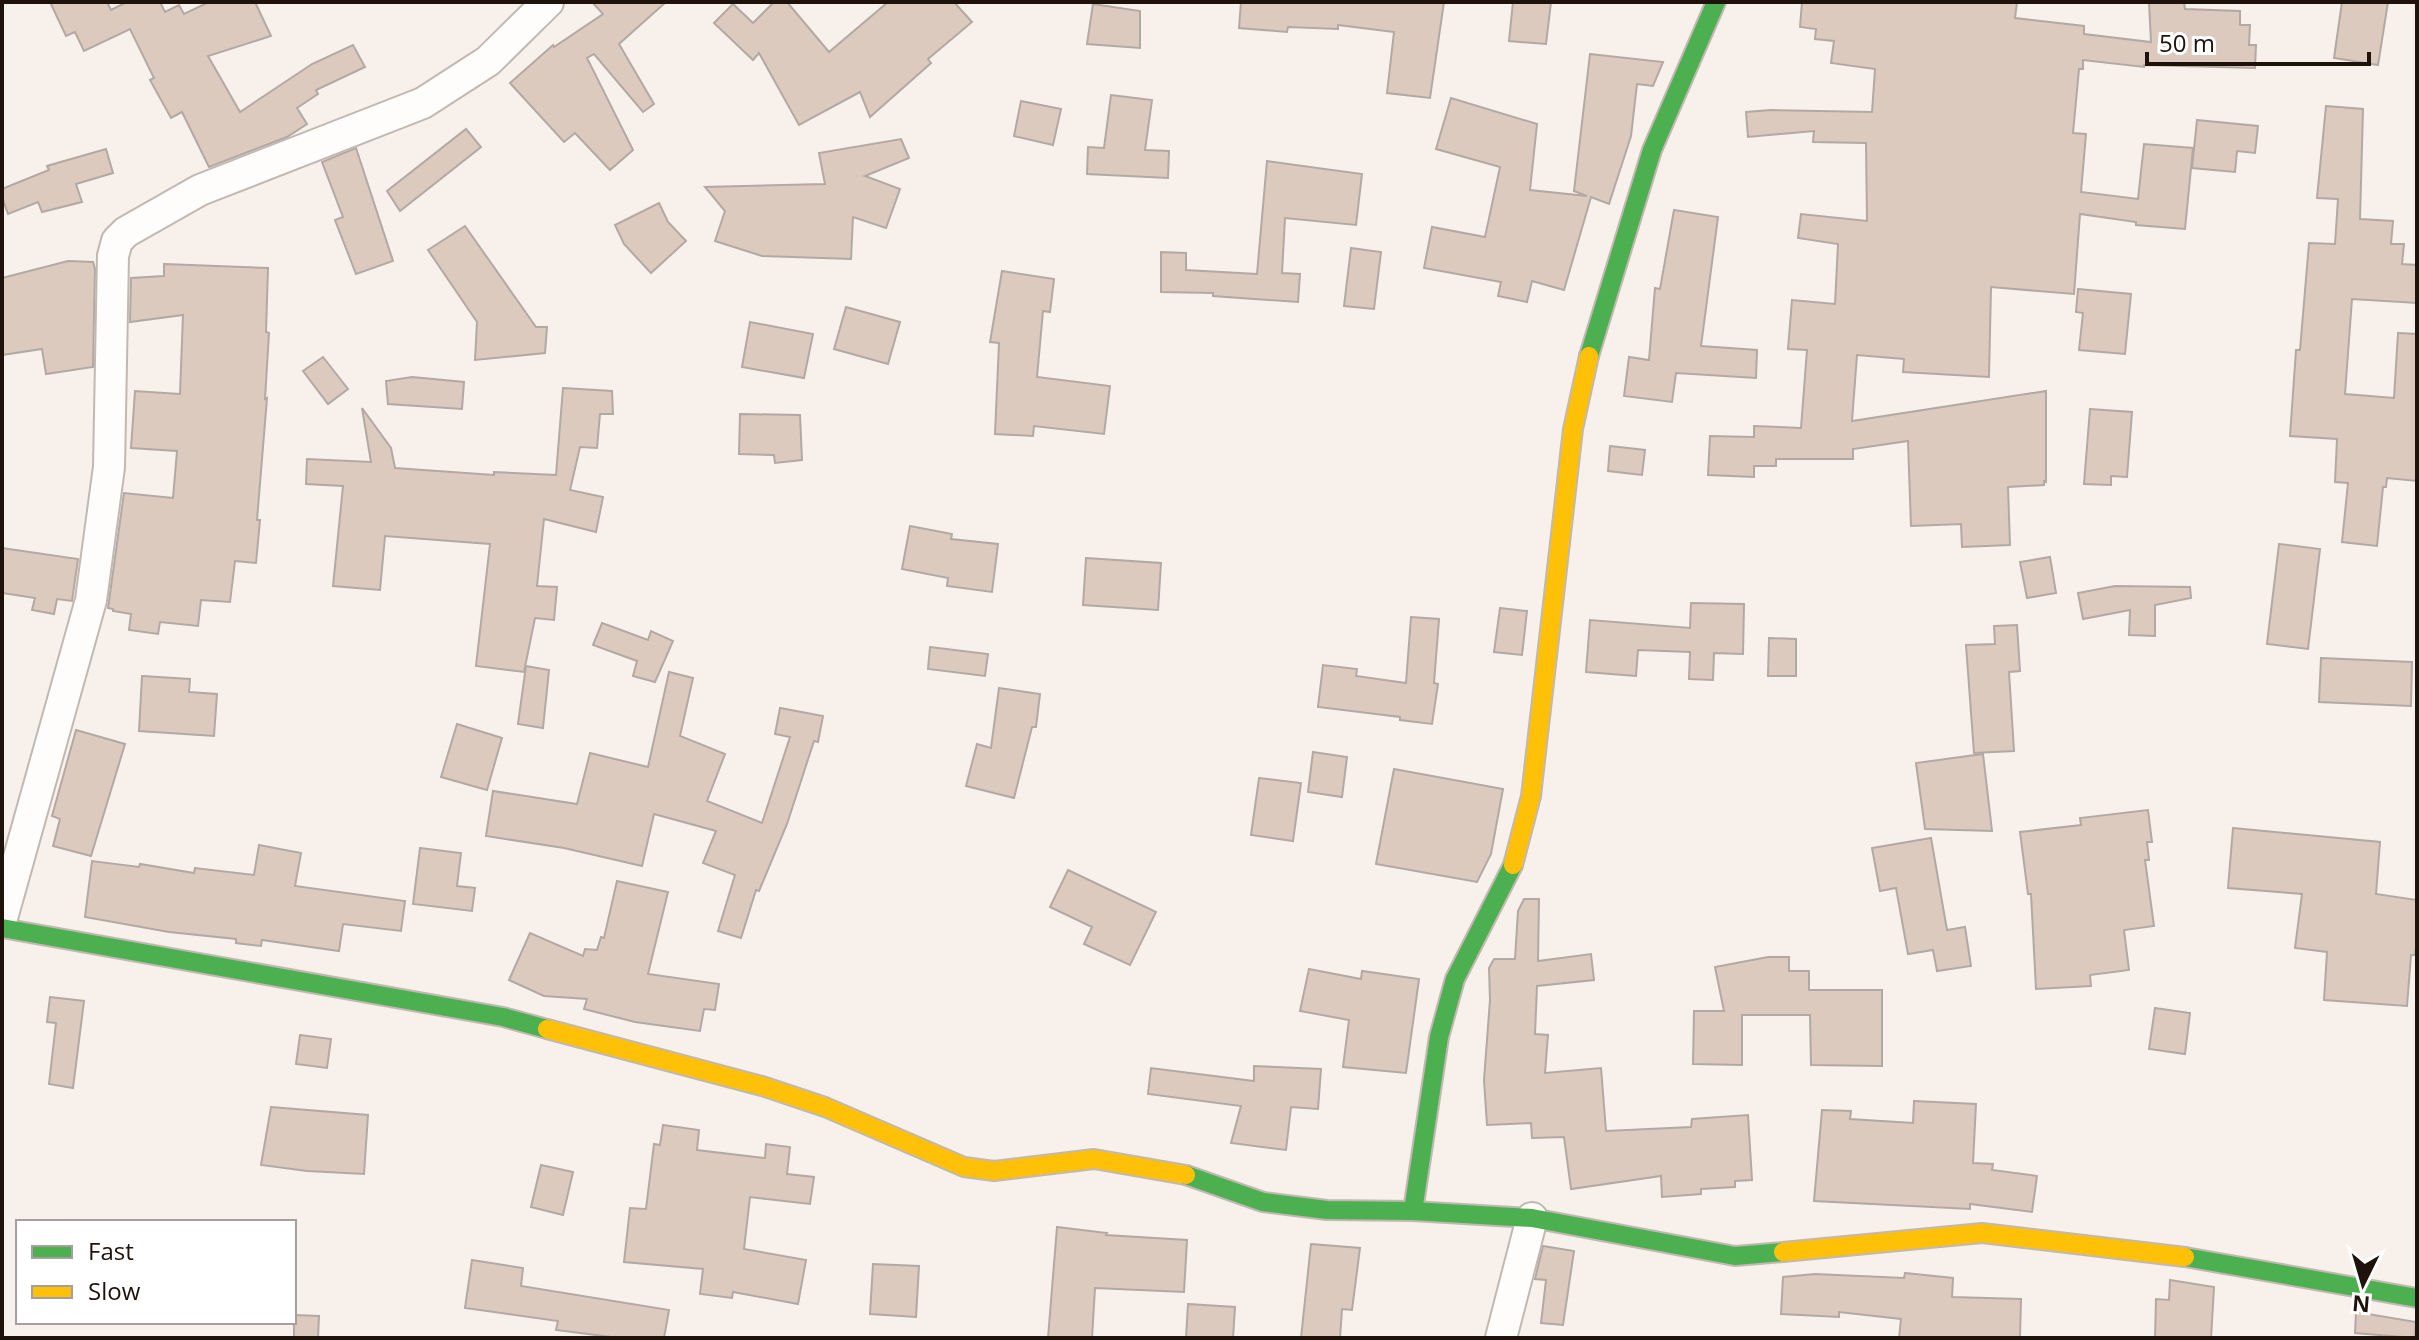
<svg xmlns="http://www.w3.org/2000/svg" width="2419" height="1340" font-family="'Open Sans',sans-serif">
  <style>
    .building { fill: #ddcabe; stroke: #b3a9a4; stroke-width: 2 }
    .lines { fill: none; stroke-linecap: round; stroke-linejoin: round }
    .street-casing { stroke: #c2b8b2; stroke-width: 34 }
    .fast-casing { stroke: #c2b8b2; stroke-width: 22 }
    .slow-casing { stroke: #c2b8b2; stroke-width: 22 }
    .street { stroke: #fefdfc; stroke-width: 30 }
    .fast { stroke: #4caf50; stroke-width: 18 }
    .slow { stroke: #ffc107; stroke-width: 18 }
  </style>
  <rect width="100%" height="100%" fill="#f8f0eb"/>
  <g class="building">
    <path d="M 50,2 L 107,2 L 111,10 L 127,2 L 160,2 L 165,12 L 179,5 L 184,14 L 209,2 L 255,2 L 271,36 L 208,56 L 240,112 L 312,64 L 353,45 L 365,67 L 316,90 L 318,94 L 297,108 L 307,124 L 287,137 L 209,167 L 182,112 L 171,118 L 150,80 L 154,78 L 130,29 L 84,51 L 75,32 L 66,36 Z"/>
    <path d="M 592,2 L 666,2 L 619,44 L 654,104 L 643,112 L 594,54 L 587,58 L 633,150 L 610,170 L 575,133 L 564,142 L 510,83 L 553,45 L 554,47 L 603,14 Z"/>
    <path d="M 774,2 L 787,2 L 829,52 L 888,2 L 954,2 L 972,22 L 928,59 L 931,63 L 870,117 L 860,92 L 799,125 L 759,53 L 753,60 L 714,23 L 733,4 L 753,23 Z"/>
    <path d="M 1241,2 L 1444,2 L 1430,98 L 1387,93 L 1394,32 L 1338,25 L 1338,29 L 1288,27 L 1287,32 L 1239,28 Z"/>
    <path d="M 1513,2 L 1551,2 L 1546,44 L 1509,41 Z"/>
    <path d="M 1802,2 L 2017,2 L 2015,18 L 2084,26 L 2084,34 L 2151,42 L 2149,2 L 2184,2 L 2185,9 L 2240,11 L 2240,25 L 2250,25 L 2249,45 L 2256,45 L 2255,68 L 2144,65 L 2144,67 L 2083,60 L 2083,69 L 2079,69 L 2073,133 L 2086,134 L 2081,192 L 2138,199 L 2144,144 L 2193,148 L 2185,229 L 2136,225 L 2136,222 L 2080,214 L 2074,294 L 1991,287 L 1989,377 L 1903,372 L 1904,359 L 1857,355 L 1852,421 L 2046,391 L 2046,482 L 2044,481 L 2044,485 L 2008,487 L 2010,545 L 1962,547 L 1961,524 L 1911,526 L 1908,441 L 1853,449 L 1853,459 L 1776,459 L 1776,466 L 1754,466 L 1754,477 L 1708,475 L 1710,436 L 1754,437 L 1754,426 L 1801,428 L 1807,350 L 1788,349 L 1792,300 L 1835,304 L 1838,244 L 1798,238 L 1801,214 L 1867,221 L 1866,143 L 1813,142 L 1814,131 L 1748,137 L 1746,112 L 1771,110 L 1872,112 L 1875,69 L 1831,63 L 1834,41 L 1815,39 L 1816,29 L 1800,27 Z"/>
    <path d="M 2342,2 L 2388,2 L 2378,65 L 2334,58 Z"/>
    <path d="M 1093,4 L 1140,11 L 1140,48 L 1087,44 Z"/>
    <path d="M 1590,54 L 1663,62 L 1653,86 L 1637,84 L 1631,136 L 1609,204 L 1591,197 L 1564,290 L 1532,281 L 1527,302 L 1498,296 L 1501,282 L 1424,268 L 1432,227 L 1485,237 L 1500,167 L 1436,149 L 1451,98 L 1537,124 L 1530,190 L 1587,196 L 1574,191 Z"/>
    <path d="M 1111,95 L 1152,100 L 1145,150 L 1169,151 L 1168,178 L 1087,174 L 1088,147 L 1104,148 Z"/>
    <path d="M 1021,101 L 1061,109 L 1053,145 L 1014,136 Z"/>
    <path d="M 2326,106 L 2363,109 L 2360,219 L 2393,221 L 2391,244 L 2404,244 L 2402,264 L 2417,265 L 2417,303 L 2352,299 L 2345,394 L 2394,398 L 2398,333 L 2417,334 L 2417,481 L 2387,478 L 2386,487 L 2383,487 L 2377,546 L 2342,542 L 2348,483 L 2335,482 L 2337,439 L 2290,436 L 2296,350 L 2300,350 L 2309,243 L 2335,244 L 2338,199 L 2317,198 Z"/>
    <path d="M 2197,120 L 2258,126 L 2255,153 L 2237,151 L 2235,172 L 2192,168 Z"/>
    <path d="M 466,129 L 481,147 L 400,211 L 387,191 Z"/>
    <path d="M 901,139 L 909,158 L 865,176 L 900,189 L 886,228 L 853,217 L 851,259 L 762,256 L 715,241 L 725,211 L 705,187 L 825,184 L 819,153 Z"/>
    <path d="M 356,148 L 393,261 L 356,274 L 335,220 L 343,217 L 322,162 Z"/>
    <path d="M 106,149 L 113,173 L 76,184 L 82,202 L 42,212 L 38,202 L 8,214 L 2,197 L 2,189 L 49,170 L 47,166 Z"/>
    <path d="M 1267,161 L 1362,174 L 1356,225 L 1285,218 L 1282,273 L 1300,274 L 1298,302 L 1213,296 L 1213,293 L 1161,292 L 1161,252 L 1186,253 L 1186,270 L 1257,274 Z"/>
    <path d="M 659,203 L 668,222 L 686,241 L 651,273 L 624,244 L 615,225 Z"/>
    <path d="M 1674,210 L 1718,217 L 1701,346 L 1757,350 L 1756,378 L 1676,373 L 1672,402 L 1624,396 L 1629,357 L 1649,360 L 1655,288 L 1660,289 Z"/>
    <path d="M 465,226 L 536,327 L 547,327 L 545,353 L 475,360 L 477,322 L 428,250 Z"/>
    <path d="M 1351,248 L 1381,252 L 1374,309 L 1344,306 Z"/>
    <path d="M 68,261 L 93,262 L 95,269 L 93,367 L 46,374 L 42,349 L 2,355 L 2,278 Z"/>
    <path d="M 164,264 L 268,268 L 266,332 L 269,333 L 265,399 L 267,398 L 257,520 L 260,520 L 256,563 L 235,561 L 230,602 L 201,600 L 198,626 L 160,622 L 158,634 L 129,630 L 131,614 L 113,611 L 113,609 L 108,608 L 124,493 L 173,498 L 177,451 L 131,448 L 135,391 L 180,394 L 183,315 L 130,322 L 131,278 L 164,276 Z"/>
    <path d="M 1002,271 L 1054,279 L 1050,312 L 1043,311 L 1037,377 L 1110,386 L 1104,434 L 1034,426 L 1033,436 L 995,434 L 999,343 L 990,342 Z"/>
    <path d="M 2078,289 L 2131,294 L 2125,354 L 2079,350 L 2083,313 L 2076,312 Z"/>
    <path d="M 846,307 L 900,322 L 888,364 L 834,349 Z"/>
    <path d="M 750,322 L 813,334 L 804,378 L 742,367 Z"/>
    <path d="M 323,357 L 348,389 L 328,404 L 303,371 Z"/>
    <path d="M 412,377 L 464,382 L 462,409 L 388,404 L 386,381 Z"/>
    <path d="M 563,388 L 612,391 L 613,414 L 600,414 L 597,448 L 580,447 L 570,490 L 603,497 L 596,532 L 544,519 L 537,586 L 557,587 L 554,620 L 535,618 L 524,672 L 476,666 L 490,544 L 385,536 L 380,590 L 333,586 L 343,486 L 306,484 L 307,459 L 371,462 L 362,408 L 391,448 L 395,468 L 494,475 L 494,472 L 556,475 Z"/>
    <path d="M 2090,409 L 2132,412 L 2127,477 L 2111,476 L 2111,485 L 2084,484 Z"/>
    <path d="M 740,414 L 800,415 L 802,460 L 775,463 L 774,455 L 739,454 Z"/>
    <path d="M 1610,446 L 1645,450 L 1642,475 L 1608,471 Z"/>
    <path d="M 910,526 L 952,534 L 951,539 L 998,544 L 992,592 L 947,586 L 948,578 L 902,569 Z"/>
    <path d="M 2279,544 L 2320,549 L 2308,649 L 2267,644 Z"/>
    <path d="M 2,548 L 78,559 L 72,601 L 57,599 L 54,614 L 32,610 L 35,598 L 2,593 Z"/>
    <path d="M 2050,557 L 2056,593 L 2027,598 L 2020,562 Z"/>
    <path d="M 1086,558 L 1161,563 L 1158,610 L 1083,605 Z"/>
    <path d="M 2115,586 L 2190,587 L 2191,598 L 2155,605 L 2155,636 L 2129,635 L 2130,610 L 2083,619 L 2078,593 Z"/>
    <path d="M 1691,603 L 1744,604 L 1743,654 L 1714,653 L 1713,680 L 1689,679 L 1690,652 L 1638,650 L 1636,676 L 1586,672 L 1590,620 L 1690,628 Z"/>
    <path d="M 1500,608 L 1527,611 L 1522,655 L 1494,652 Z"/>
    <path d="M 1411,617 L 1439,619 L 1434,683 L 1438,684 L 1432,724 L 1400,720 L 1400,717 L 1318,707 L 1323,665 L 1357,669 L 1356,676 L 1406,683 Z"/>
    <path d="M 602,623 L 648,640 L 651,631 L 673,641 L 655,682 L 633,676 L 637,661 L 593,645 Z"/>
    <path d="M 2017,625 L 2020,671 L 2009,672 L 2014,751 L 1974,753 L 1966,645 L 1995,644 L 1994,626 Z"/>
    <path d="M 1769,638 L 1796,639 L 1796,676 L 1768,676 Z"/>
    <path d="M 930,647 L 988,654 L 985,676 L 928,669 Z"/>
    <path d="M 2321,658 L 2412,662 L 2411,706 L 2319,702 Z"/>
    <path d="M 526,666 L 549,670 L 543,728 L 518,724 Z"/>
    <path d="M 669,672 L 693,678 L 680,736 L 725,754 L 707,801 L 762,823 L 790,737 L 775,734 L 780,708 L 823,716 L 818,742 L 814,741 L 787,824 L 759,891 L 756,890 L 741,938 L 718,931 L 735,875 L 703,863 L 716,831 L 654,814 L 642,866 L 564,848 L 486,836 L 493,791 L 577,804 L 590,753 L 648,767 Z"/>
    <path d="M 142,676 L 190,679 L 189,692 L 217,694 L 214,736 L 139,731 Z"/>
    <path d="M 999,688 L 1040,694 L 1036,727 L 1032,727 L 1014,798 L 966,786 L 977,744 L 991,748 Z"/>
    <path d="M 457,724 L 502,738 L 487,790 L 441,777 Z"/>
    <path d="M 76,730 L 125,744 L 91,856 L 53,846 L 60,819 L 52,816 Z"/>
    <path d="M 1313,752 L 1347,757 L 1342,797 L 1308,792 Z"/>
    <path d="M 1983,754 L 1992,831 L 1925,829 L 1916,763 Z"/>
    <path d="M 1394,769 L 1503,789 L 1491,854 L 1477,882 L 1376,864 Z"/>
    <path d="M 1259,778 L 1301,783 L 1293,841 L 1251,835 Z"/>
    <path d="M 2148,810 L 2152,842 L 2147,842 L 2149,860 L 2145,860 L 2154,926 L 2124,930 L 2129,970 L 2090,975 L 2091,986 L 2036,989 L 2031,894 L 2028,894 L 2020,832 L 2081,825 L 2080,818 Z"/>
    <path d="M 2233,828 L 2380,842 L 2376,894 L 2417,900 L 2417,940 L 2415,955 L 2411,955 L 2407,1006 L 2324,1000 L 2327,952 L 2295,948 L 2302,894 L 2228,888 Z"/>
    <path d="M 1931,838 L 1947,930 L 1965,927 L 1971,966 L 1937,971 L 1933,950 L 1908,954 L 1896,888 L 1880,891 L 1872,848 Z"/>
    <path d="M 259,845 L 301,853 L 295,886 L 405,901 L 401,931 L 343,924 L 339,951 L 262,940 L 261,946 L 236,943 L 236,939 L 169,932 L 85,917 L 92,861 L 139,867 L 140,864 L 194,873 L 195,868 L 254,875 Z"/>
    <path d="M 420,848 L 461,853 L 457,886 L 475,888 L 472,911 L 413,904 Z"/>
    <path d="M 1068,870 L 1156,912 L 1130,965 L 1084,944 L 1092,927 L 1050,907 Z"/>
    <path d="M 617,881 L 668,892 L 648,974 L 719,984 L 715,1010 L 704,1009 L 700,1031 L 635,1022 L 584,1009 L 587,999 L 544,996 L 509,980 L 530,933 L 583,956 L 585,949 L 597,950 L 601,937 L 604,938 Z"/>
    <path d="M 1524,899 L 1539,899 L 1538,961 L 1591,954 L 1594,980 L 1537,986 L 1535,1034 L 1548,1035 L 1545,1073 L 1601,1068 L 1606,1131 L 1691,1127 L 1692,1119 L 1748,1115 L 1752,1180 L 1735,1181 L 1735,1187 L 1701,1189 L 1701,1194 L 1662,1197 L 1661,1176 L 1571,1189 L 1564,1137 L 1532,1138 L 1531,1123 L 1487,1125 L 1484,1080 L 1490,1000 L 1489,968 L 1494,959 L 1515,959 L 1518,911 Z"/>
    <path d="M 1768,957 L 1789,957 L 1789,971 L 1809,971 L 1809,990 L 1882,990 L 1882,1066 L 1811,1065 L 1810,1015 L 1742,1015 L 1742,1065 L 1693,1064 L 1694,1011 L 1724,1011 L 1715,967 Z"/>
    <path d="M 1309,969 L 1361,979 L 1362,971 L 1419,979 L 1406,1073 L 1343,1067 L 1349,1020 L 1300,1011 Z"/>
    <path d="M 50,997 L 84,1001 L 73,1088 L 49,1084 L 56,1023 L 47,1022 Z"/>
    <path d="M 2155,1008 L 2190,1013 L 2185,1054 L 2149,1049 Z"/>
    <path d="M 300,1035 L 331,1039 L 327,1068 L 296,1064 Z"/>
    <path d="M 1254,1066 L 1321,1069 L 1318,1109 L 1291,1107 L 1286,1150 L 1231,1143 L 1241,1106 L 1148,1094 L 1151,1068 L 1254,1081 Z"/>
    <path d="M 1914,1101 L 1976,1104 L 1973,1163 L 1993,1164 L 1992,1170 L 2037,1176 L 2032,1212 L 1970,1204 L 1970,1209 L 1814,1201 L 1822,1110 L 1851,1111 L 1850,1119 L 1913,1123 Z"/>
    <path d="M 271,1107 L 368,1115 L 364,1174 L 307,1171 L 261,1165 Z"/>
    <path d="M 663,1125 L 699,1130 L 697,1150 L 765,1158 L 766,1144 L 790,1147 L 787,1174 L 814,1177 L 810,1204 L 750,1197 L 744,1249 L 806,1260 L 798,1304 L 733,1292 L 732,1298 L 700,1294 L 703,1269 L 624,1262 L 630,1208 L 646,1209 L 654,1144 L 660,1145 Z"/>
    <path d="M 541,1165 L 573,1172 L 563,1215 L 531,1207 Z"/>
    <path d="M 1057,1227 L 1107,1233 L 1106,1235 L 1187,1240 L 1184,1292 L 1095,1288 L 1092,1338 L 1048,1338 Z"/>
    <path d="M 1311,1244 L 1360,1248 L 1352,1310 L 1342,1309 L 1340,1338 L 1301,1338 Z"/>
    <path d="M 1543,1246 L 1574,1251 L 1563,1325 L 1541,1323 L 1546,1280 L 1535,1279 Z"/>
    <path d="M 472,1260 L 523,1268 L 521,1286 L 669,1310 L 664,1338 L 619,1338 L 556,1330 L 558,1321 L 465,1308 Z"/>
    <path d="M 873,1264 L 919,1266 L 916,1317 L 870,1314 Z"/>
    <path d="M 1905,1273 L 1953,1278 L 1952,1297 L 2021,1299 L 2020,1338 L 1899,1338 L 1901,1319 L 1839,1312 L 1839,1317 L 1781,1314 L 1783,1277 L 1815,1274 L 1904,1278 Z"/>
    <path d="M 2170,1280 L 2214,1287 L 2211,1338 L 2155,1338 L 2156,1299 L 2169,1300 Z"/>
    <path d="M 1188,1304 L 1235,1307 L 1233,1338 L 1186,1338 Z"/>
    <path d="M 2356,1312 L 2416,1322 L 2415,1338 L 2355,1333 Z"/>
    <path d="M 294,1315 L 319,1316 L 318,1338 L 294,1338 Z"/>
  </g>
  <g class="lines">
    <g class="street-casing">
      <g id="street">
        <path d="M 2,918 L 91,600 L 109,467 L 113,256 L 117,241 L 126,232 L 200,190 L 423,103 L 488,61 L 548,2"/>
        <path d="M 1501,1338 L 1532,1218"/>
      </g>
    </g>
    <g class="fast-casing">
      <g id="fast">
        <path d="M 1589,356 L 1652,150 L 1716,2"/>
        <path d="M 2,928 L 503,1017 L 547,1029"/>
        <path d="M 1186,1175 L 1263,1202 L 1327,1210 L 1413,1211 L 1532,1218 L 1735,1256 L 1783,1252"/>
        <path d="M 1413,1211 L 1439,1037 L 1455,979 L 1513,865"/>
        <path d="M 2185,1257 L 2417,1298"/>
      </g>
    </g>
    <g class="slow-casing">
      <g id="slow">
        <path d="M 1513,865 L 1531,796 L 1573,429 L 1589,356"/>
        <path d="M 547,1029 L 762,1086 L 825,1107 L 964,1167 L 994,1171 L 1094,1159 L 1186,1175"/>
        <path d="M 1783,1252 L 1982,1233 L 2185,1257"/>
      </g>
    </g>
    <use href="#street" class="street"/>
    <use href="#fast" class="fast"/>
    <use href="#slow" class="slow"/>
  </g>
  <rect width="2419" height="1340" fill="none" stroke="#1e120b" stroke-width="8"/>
  <rect x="16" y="1220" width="280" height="104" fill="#ffffff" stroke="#a5a09d" stroke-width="2"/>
  <rect x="32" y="1246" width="40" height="12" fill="#4caf50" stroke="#a5a09d" stroke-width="2"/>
  <text x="88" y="1260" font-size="24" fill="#1e120b">Fast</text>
  <rect x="32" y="1286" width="40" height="12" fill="#ffc107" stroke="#a5a09d" stroke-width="2"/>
  <text x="88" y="1300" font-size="24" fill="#1e120b">Slow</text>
  <g transform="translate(2363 1284) rotate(185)" stroke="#ffffff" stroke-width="6" paint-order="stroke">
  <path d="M0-6L14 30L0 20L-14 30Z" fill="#1e120b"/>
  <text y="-12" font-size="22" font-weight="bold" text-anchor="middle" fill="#1e120b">N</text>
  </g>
  <path d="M2147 52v12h222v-12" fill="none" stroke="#1e120b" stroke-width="4"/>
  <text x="2159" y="52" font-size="24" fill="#1e120b" stroke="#ffffff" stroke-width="6" paint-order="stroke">50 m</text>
</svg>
